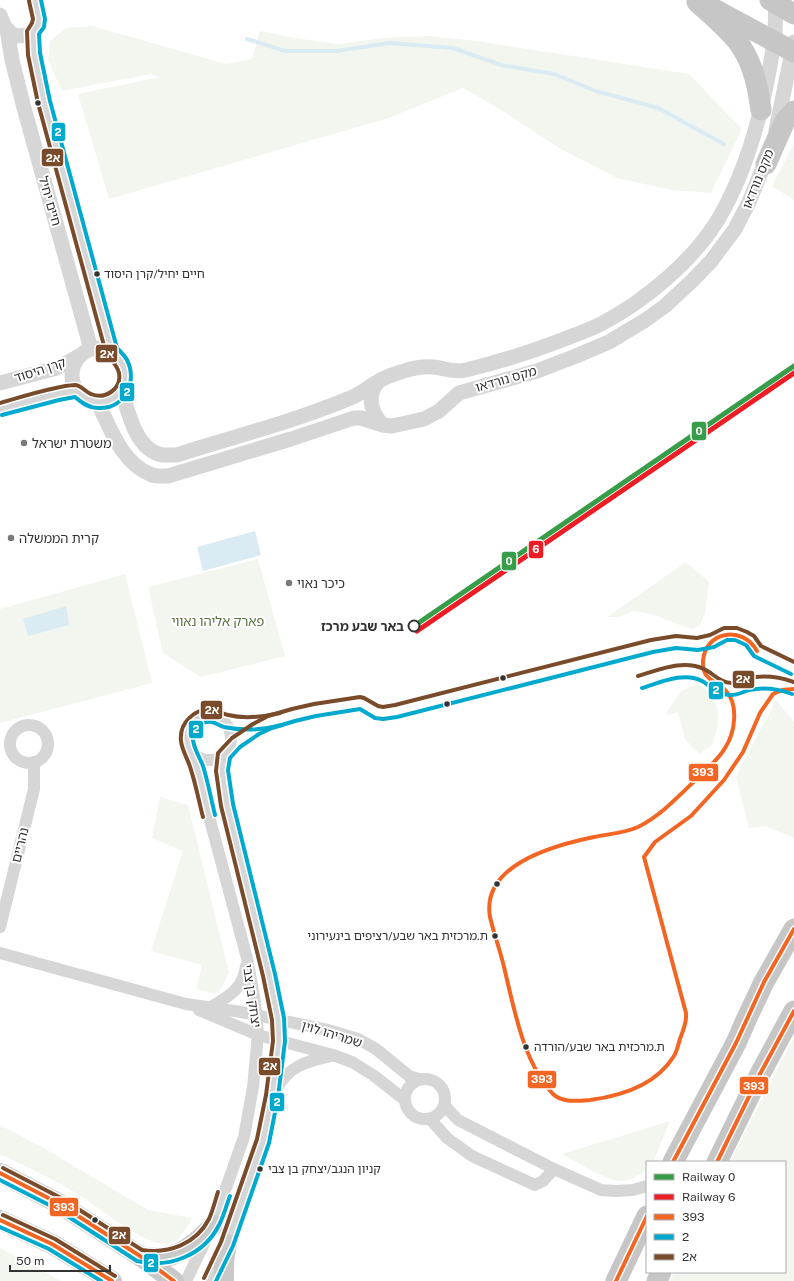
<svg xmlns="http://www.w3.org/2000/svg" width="794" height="1281" font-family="'Public Sans','Noto Sans Hebrew',sans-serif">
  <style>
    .green { fill: #f3f6ee }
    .water { fill: #dbebf4 }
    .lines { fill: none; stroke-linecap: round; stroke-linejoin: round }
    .stream { stroke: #dbebf4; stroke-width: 4 }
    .minor { stroke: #d6d6d6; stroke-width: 12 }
    .tertiary { stroke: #d6d6d6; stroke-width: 15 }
    .primary { stroke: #c9c9c9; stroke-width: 20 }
    .trunk { stroke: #c6c6c6; stroke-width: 21 }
    .bus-1-casing { stroke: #fff; stroke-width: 7 }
    .bus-2-casing { stroke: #fff; stroke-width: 7 }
    .bus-3-casing { stroke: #fff; stroke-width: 7 }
    .bus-1 { stroke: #f26522; stroke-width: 4 }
    .bus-2 { stroke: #00a9ce; stroke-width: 4 }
    .bus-3 { stroke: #7a4b2a; stroke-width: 4 }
    .rail-1-casing { stroke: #fff; stroke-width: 8 }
    .rail-2-casing { stroke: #fff; stroke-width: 8 }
    .rail-1 { stroke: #389d48; stroke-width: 5 }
    .rail-2 { stroke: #ed1d26; stroke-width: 5 }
    .bus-dot { fill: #323232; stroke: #fff; stroke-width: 1.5 }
    .poi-dot { fill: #7a7a7a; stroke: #fff; stroke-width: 1.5 }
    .stop-dot { fill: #fff; stroke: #323232; stroke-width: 2 }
    .labels { text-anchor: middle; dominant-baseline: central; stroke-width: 4; stroke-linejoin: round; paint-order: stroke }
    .bus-label { font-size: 12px; fill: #323232; stroke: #fff; text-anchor: start }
    .street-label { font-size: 13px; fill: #323232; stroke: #fff }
    .poi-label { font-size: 13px; fill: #323232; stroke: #fff; text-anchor: start }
    .park-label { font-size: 13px; fill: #56723c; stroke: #fff }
    .stop-label { font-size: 13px; font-weight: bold; fill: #323232; stroke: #fff; text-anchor: end }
    .line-badge { stroke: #fff; stroke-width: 1.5 }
    .badge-label { font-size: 11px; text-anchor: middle; font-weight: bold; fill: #fff }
  </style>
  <rect width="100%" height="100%" fill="#fff"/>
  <g class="green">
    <path d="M 92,26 L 226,64 L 252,59 L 260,31 L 294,38 L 339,44 L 383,38 L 429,36 L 476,41 L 689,74 L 742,129 L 711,193 L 671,190 L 617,178 L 559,148 L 506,113 L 463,88 L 389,118 L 109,199 L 78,94 L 161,77 L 151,74 L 62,91 L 48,60 L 50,41 L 66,28 Z"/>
    <path d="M 794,143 L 794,200 L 772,186 Z"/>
    <path d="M 258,559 L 285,656 L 201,677 L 163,653 L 148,587 Z"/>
    <path d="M 686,562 L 709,582 L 705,613 L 700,625 L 693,629 L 685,627 L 651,614 L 633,611 L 620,617 L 607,617 Z"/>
    <path d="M 125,574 L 152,683 L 0,723 L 0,609 Z"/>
    <path d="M 698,684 L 712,693 L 718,710 L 718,726 L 712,745 L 699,754 L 685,739 L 678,712 L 667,715 L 667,712 L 681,691 Z"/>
    <path d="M 776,700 L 794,722 L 794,838 L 765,826 L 749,828 L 736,777 Z"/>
    <path d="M 160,797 L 188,805 L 229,973 L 222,987 L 215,994 L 196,989 L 202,965 L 151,951 L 183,851 L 152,838 Z"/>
    <path d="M 794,1037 L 794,1281 L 670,1281 L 674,1272 L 785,1272 L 785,1162 L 730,1162 Z"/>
    <path d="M 670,1121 L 653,1162 L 647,1162 L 647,1168 C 640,1174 632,1181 622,1181 C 606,1181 577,1162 562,1154 Z"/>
    <path d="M 0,1125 L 42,1147 L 148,1210 L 192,1218 C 188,1227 179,1242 168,1244 C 146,1247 100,1208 81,1196 C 55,1180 27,1167 0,1154 Z"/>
    <path d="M 0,1248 L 61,1281 L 0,1281 Z"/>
  </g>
  <g class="water">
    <path d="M 255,531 L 261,555 L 203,571 L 197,547 Z"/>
    <path d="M 66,606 L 69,625 L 28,636 L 23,619 Z"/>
  </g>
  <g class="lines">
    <path class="stream" d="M 247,39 L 285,51 L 337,51 L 389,43 L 453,48 L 501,65 L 554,74 L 596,91 L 658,108 L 724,144"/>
    <g class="minor">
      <circle cx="209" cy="738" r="22"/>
      <circle cx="29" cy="744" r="19"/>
      <path d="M 0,927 L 34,789 L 34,762"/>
      <path d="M 0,953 L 186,1004 L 241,1012 L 328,1030 L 358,1039 L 376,1049 L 409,1076 L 419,1079"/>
      <path d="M 211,1007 C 229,996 243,989 246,966"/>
      <path d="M 199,1010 L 258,1035 L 333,1055 L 352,1062 L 373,1075 L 405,1100"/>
      <circle cx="425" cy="1099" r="20"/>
      <path d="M 275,1091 C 288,1067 305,1061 331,1056"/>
      <path d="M 445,1106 L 458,1120 L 554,1169 L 601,1190 L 616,1191 L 633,1190 L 647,1186"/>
      <path d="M 430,1119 L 447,1138 L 472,1156 L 535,1185 L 543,1181 L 554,1169"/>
      <path d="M 186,1281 L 213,1225 L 244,1137 L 253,1087 L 258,1035 L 255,1002 L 247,958 L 192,753"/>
      <path d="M 209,1281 L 227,1244 L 263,1141 L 272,1096 L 279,1041 L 278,1019 L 269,975 L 227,805 L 223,780 L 222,770 L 224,755"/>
    </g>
    <g class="tertiary">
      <path d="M 0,15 C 2,19 3,25 7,29 C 17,42 38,35 39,19 C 40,13 37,6 35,0"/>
      <path d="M 7,29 L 12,60 L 24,108 L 91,349"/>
      <path d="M 33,32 L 34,54 L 44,102 L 112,351"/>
      <path d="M 776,130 L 794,42"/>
      <circle cx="99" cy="375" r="27"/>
      <path d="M 378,382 C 366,395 371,413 383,425"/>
      <path d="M 0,383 L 57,368 L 79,356"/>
      <path d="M 122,391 C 128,412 136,451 163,455 C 167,455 172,455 176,455 C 233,437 292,422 348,399 C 359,395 367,388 377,382 C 385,377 395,374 404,371 C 413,368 423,366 433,367 C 445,368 453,373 466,370 C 499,362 531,352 562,340 C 575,335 589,330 601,324 C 645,301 694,260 719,218 C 750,165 765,102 774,42 C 776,28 775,14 776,0"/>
      <path d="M 98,403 C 110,428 122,463 150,474 C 155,477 162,476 168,476 L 291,439 L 354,418 L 361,418 L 383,425 L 392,426 L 424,419 L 439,411 L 459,393 L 537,371 L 576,356 L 609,342 L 644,321 L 665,306 L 693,280 L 712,260 L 735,229 L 749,202 L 768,155"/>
      <path d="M 0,409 L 58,394 L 76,391"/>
    </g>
    <g class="primary">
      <path d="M 0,1173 L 58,1203 L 140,1256 L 174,1281"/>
      <path d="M 0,1220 L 52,1244 L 112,1281"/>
      <path d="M 140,1256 C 148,1257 157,1259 166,1257 C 185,1253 200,1240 213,1225"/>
      <path d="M 224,1281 L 224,1261 L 227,1244"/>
    </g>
    <g class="trunk">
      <path d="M 770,0 L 794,14"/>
      <path d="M 697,2 C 710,14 734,34 742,48 C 754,67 758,88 761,110"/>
      <path d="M 714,9 L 794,52"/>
      <path d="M 766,164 L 785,121 L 794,111"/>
      <path d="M 673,1162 L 736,1043 L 746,1020 L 764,982 L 794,929"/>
      <path d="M 717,1162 L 760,1074 L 794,1011"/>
      <path d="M 616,1281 L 647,1216"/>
      <path d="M 657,1281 L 661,1272"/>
    </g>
    <g class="bus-1-casing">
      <g id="bus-1">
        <path d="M 757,651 C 743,625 705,631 703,661 C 702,681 716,680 726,691 C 739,705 735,733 725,748 C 720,757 712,764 705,771 C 684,790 664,814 638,827 C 625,833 608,834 594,837 C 555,845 481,865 490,917 C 494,934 500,950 504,967 C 514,1008 523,1062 553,1094 C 562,1103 578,1101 590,1100 C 621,1096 656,1085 674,1056 C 677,1051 678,1045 680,1039 C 683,1030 687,1023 686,1013 L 644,857 L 655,842 L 691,816 L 724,780 L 743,752 L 760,713 L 773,694 L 782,690 L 794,689"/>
        <path d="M 673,1162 L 736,1043 L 764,982 L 794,929"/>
        <path d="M 717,1162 L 760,1074 L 794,1011"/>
        <path d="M 0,1173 L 58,1203 L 140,1256 L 174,1281"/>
        <path d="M 0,1220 L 52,1244 L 112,1281"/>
        <path d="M 616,1281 L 647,1216"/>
      </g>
    </g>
    <g class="bus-2-casing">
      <g id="bus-2">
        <path d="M 2,415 L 59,400 L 75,397 C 82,403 90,409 100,408 C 125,408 138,381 127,360 C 125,356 121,352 117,348 L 50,101 L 40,53 L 39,34 L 44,27 L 45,19 L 41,0"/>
        <path d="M 642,688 C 659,683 684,671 702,681 C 711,686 717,694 729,695 C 737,696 742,692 749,690 C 763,687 779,689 792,694"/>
        <path d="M 215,815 C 211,799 208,782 203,766 C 200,758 194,749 193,740 C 192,730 202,720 212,722 C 216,723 220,726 224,727 C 243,731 263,730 282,725"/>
        <path d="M 0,1180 L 55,1208 L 137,1261 C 169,1269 204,1255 219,1225 C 224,1216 226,1206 230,1196"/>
        <path d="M 0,1227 L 49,1249 L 101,1281"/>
        <path d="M 216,1281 L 233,1246 L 269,1143 L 278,1097 L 285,1041 L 284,1018 L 275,974 L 233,804 L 228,770 L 230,758 L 240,747 L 259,734 L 272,728 L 295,721 L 316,716 L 360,709 L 375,718 L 383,719 L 397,717 L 653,652 L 676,648 L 698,650 L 714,647 L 727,640 L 735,640 L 746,645 L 754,656 L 791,674"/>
      </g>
    </g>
    <g class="bus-3-casing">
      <g id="bus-3">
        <path d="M 0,403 C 22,397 54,386 75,385 C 81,385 85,392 91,394 C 105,400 122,389 119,373 C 117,364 110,360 106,353 L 38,103 L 28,55 L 27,31 L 32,23 L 33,19 L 29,1"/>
        <path d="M 638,676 C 659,670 683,659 704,669 C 713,673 720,683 731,683 C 737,683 742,679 748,678 C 763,675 780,677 794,682"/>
        <path d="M 203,817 C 199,802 196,785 191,770 C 189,761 182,751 181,741 C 179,723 195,707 214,710 C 219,711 223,714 228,715 C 245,719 263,717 280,713"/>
        <path d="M 3,1168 L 61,1198 L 142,1250 C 169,1254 196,1244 209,1219 C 213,1210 215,1201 218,1192"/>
        <path d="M 3,1215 L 55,1239 L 115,1276"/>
        <path d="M 204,1278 L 221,1242 L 257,1139 L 266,1095 L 273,1041 L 272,1020 L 263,976 L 221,806 L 216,771 L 218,753 L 232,738 L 253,724 L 268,716 L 292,709 L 314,704 L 360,697 L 364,698 L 378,706 L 383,707 L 395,705 L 651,640 L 676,636 L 697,638 L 710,635 L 724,628 L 737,628 L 747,632 L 754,636 L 761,646 L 794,662"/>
      </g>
    </g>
    <use href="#bus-1" class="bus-1"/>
    <use href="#bus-2" class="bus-2"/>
    <use href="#bus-3" class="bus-3"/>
    <g class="rail-1-casing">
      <path id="rail-1" d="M 414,626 L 794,366"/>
    </g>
    <g class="rail-2-casing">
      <path id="rail-2" d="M 417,631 L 794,373"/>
    </g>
    <use href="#rail-1" class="rail-1"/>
    <use href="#rail-2" class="rail-2"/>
  </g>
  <g class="bus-dot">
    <circle cx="38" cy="103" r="3.5"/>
    <circle cx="97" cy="274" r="3.5"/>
    <circle cx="503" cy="678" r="3.5"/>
    <circle cx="447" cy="704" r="3.5"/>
    <circle cx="497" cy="884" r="3.5"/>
    <circle cx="495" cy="936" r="3.5"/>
    <circle cx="526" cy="1047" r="3.5"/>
    <circle cx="260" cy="1169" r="3.5"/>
    <circle cx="95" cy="1220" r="3.5"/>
  </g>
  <g class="poi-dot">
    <circle cx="24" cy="443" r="4"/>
    <circle cx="11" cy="538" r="4"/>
    <circle cx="289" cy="583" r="4"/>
  </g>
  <circle class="stop-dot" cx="414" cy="626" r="5.5"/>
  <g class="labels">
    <g class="bus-label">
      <text x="104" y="274">חיים יחיל/קרן היסוד</text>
      <text x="488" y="936" text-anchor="end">ת.מרכזית באר שבע/רציפים בינעירוני</text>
      <text x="534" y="1047">ת.מרכזית באר שבע/הורדה</text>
      <text x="268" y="1169">קניון הנגב/יצחק בן צבי</text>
    </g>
    <g class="street-label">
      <text transform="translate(758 179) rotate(-68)">מקס נורדאו</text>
      <text transform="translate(50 201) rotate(74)">חיים יחיל</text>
      <text transform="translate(40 370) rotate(-18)">קרן היסוד</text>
      <text transform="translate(506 379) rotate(-16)">מקס נורדאו</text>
      <text transform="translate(20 845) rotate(-76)">נהריים</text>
      <text transform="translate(252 996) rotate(82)">יצחק בן צבי</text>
      <text transform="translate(332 1034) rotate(17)">שמריהו לוין</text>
    </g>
    <g class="poi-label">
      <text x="32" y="443">משטרת ישראל</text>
      <text x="19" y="538">קרית הממשלה</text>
      <text x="297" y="583">כיכר נאוי</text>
    </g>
    <g class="park-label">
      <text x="218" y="621">פארק אליהו נאווי</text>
    </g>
    <g class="stop-label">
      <text x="404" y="626">באר שבע מרכז</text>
    </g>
  </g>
  <g class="line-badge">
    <rect x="51" y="122" width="15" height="20" rx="4" fill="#00a9ce"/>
    <rect x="41" y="148" width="23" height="19" rx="4" fill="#7a4b2a"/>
    <rect x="95" y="344" width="23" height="19" rx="4" fill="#7a4b2a"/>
    <rect x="119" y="382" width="16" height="20" rx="4" fill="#00a9ce"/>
    <rect x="691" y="421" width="16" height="20" rx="4" fill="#389d48"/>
    <rect x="528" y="540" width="16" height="19" rx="4" fill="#ed1d26"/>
    <rect x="501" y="551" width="16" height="20" rx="4" fill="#389d48"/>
    <rect x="732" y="670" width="23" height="19" rx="4" fill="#7a4b2a"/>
    <rect x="708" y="681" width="16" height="19" rx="4" fill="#00a9ce"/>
    <rect x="200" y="700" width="23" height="20" rx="4" fill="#7a4b2a"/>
    <rect x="188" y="720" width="16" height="19" rx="4" fill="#00a9ce"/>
    <rect x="688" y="763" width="31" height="19" rx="4" fill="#f26522"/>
    <rect x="258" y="1057" width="23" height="19" rx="4" fill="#7a4b2a"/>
    <rect x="527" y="1070" width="30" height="19" rx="4" fill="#f26522"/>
    <rect x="739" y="1076" width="30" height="19" rx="4" fill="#f26522"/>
    <rect x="269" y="1092" width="16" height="20" rx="4" fill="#00a9ce"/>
    <rect x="49" y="1197" width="30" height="20" rx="4" fill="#f26522"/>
    <rect x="108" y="1226" width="23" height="19" rx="4" fill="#7a4b2a"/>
    <rect x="143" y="1253" width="16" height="20" rx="4" fill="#00a9ce"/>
  </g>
  <g class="badge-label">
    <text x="58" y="136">2</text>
    <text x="53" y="162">2א</text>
    <text x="107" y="358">2א</text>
    <text x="127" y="396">2</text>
    <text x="699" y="435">0</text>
    <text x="536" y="553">6</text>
    <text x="509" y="565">0</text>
    <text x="743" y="683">2א</text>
    <text x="716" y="694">2</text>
    <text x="212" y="714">2א</text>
    <text x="196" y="733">2</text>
    <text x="703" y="776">393</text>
    <text x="270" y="1070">2א</text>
    <text x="542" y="1083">393</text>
    <text x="754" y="1090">393</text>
    <text x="277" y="1106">2</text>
    <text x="64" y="1211">393</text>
    <text x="119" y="1239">2א</text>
    <text x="151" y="1267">2</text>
  </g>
  <rect x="646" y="1161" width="140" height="112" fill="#ffffff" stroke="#adadad"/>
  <rect x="654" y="1174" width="20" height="6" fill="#389d48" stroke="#adadad"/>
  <text x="682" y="1181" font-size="12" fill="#323232">Railway 0</text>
  <rect x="654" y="1194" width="20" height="6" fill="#ed1d26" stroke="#adadad"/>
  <text x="682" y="1201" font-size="12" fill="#323232">Railway 6</text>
  <rect x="654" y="1214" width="20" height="6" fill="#f26522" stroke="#adadad"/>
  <text x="682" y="1221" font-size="12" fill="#323232">393</text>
  <rect x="654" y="1234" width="20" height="6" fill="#00a9ce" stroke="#adadad"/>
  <text x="682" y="1241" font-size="12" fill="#323232">2</text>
  <rect x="654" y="1254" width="20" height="6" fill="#7a4b2a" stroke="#adadad"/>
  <text x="682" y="1261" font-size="12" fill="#323232">2א</text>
  <path d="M10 1265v6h100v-6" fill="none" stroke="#323232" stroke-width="2"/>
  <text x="16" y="1265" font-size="12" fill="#323232" stroke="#ffffff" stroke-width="3" paint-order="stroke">50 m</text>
</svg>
